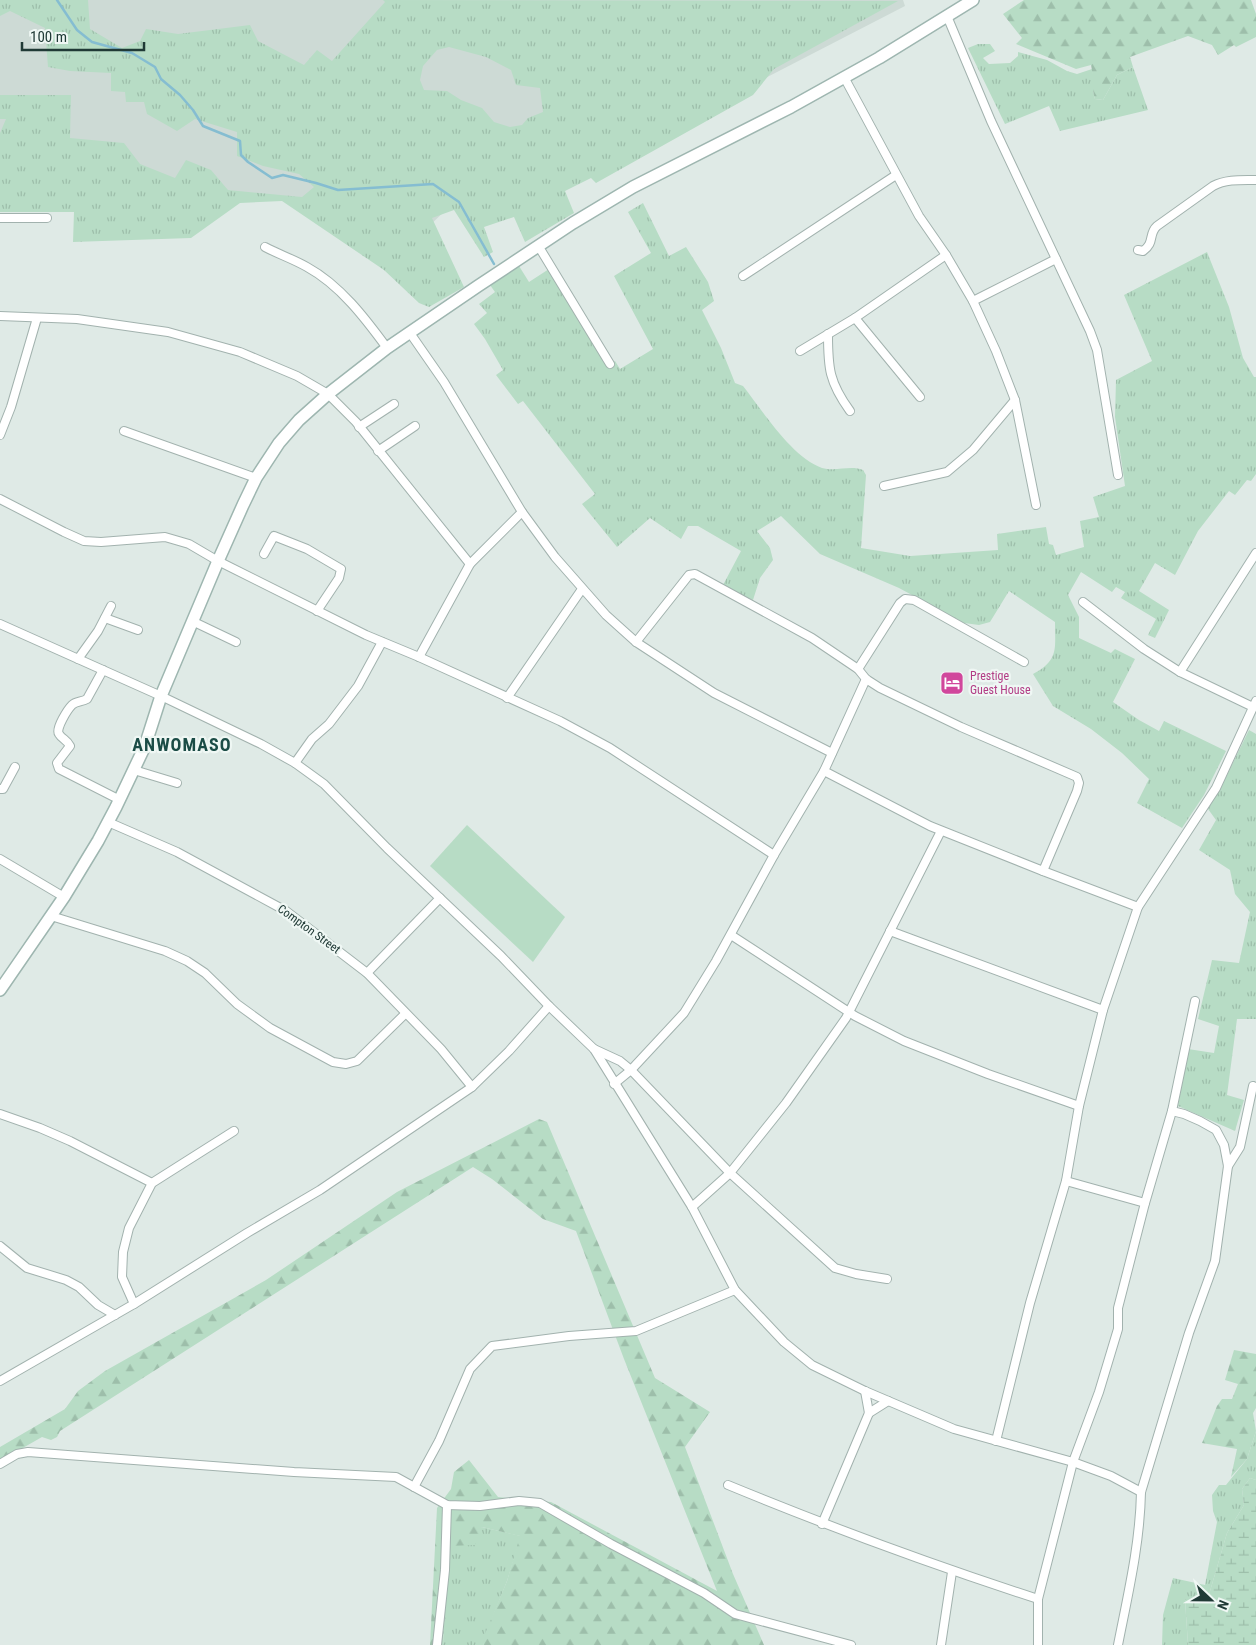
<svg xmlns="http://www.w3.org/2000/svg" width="1256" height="1645" font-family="'Roboto Condensed',sans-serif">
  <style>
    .built { fill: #cddad5 }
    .grass { fill: url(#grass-tufts); fill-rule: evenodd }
    .forest { fill: url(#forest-firs) }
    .wetland { fill: url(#wetland-marsh) }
    .garden { fill: #b7dcc5 }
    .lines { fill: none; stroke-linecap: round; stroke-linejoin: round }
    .stream { stroke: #85bdd1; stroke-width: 2.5 }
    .street-casing { stroke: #a2b2ae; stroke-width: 10 }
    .secondary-casing { stroke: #9eb6b0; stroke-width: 14 }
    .street { stroke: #fff; stroke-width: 8 }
    .secondary { stroke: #fff; stroke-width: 11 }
    .labels { text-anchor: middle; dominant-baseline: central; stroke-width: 4.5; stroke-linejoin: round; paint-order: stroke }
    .hotel-label { font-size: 12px; fill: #b23c85; stroke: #eff7f4; text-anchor: start }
    .street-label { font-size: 12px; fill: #203a36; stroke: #eff7f4 }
    .district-label { font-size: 18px; font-weight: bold; letter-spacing: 1px; fill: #1b4c46; stroke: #eff7f4 }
  </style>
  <defs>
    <pattern id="grass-tufts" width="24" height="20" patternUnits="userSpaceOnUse" patternTransform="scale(1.25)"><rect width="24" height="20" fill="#b7dcc5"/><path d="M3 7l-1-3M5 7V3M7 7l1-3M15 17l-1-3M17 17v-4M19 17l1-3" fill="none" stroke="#9dbeaa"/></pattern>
    <pattern id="forest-firs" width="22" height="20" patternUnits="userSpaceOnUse" patternTransform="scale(1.25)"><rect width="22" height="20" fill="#b7dcc5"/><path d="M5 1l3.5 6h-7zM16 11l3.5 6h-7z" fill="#9dbeaa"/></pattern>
    <pattern id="wetland-marsh" width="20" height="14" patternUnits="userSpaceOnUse" patternTransform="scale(1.25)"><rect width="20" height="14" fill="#b7dcc5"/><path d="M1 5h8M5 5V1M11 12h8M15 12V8" fill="none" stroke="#9dbeaa"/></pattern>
  </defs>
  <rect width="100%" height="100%" fill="#dfeae6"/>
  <path class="built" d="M 0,0 L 903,0 L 905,6 L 475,228 L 452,204 L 393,261 L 281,196 L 0,207 Z"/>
  <g class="grass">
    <path d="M 0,0 L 88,0 L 90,29 L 122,48 L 140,41 L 146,29 L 178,34 L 250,25 L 258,41 L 304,65 L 317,50 L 332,61 L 385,2 L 383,0 L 898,1 L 774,69 L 753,95 L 596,183 L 591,178 L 565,191 L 574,213 L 525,242 L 514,217 L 484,227 L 493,252 L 484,257 L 454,210 L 432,218 L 464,287 L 429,307 L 419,303 L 384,270 L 282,201 L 240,203 L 191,238 L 73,242 L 74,212 L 0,212 L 0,133 L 6,119 L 0,119 L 0,95 L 71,95 L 70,138 L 124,143 L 140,164 L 175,178 L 186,160 L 211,170 L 228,190 L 302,197 L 314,187 L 299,174 L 263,166 L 237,156 L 237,132 L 195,119 L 177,131 L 147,114 L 144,102 L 126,102 L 125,92 L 111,91 L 111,73 L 70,71 L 48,67 L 45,28 L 10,11 L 0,16 ZM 449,47 L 486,57 L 511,70 L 516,85 L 540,88 L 543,112 L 528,118 L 522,125 L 510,127 L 494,122 L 482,108 L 461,100 L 447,91 L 424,90 L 420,80 L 423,66 L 437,50 Z"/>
    <path d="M 978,44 L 990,44 L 995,51 L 983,58 L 989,64 L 1010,63 L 1018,56 L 1018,52 L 1047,60 L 1067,71 L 1077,74 L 1092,69 C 1095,80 1091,87 1095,99 L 1103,100 L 1117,75 L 1133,67 L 1148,110 L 1060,131 L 1049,106 L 1005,124 L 968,48 Z"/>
    <path d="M 643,203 L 669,256 L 686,247 L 708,282 L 714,301 L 702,310 L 721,348 L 735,383 L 743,386 C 762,410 792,458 822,468 C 836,472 850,465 863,470 L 866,475 L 861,548 L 910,556 L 998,550 L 997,534 L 1046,527 L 1049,544 L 1053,545 L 1056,555 L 1084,547 L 1080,521 L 1099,517 L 1093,497 L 1125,486 L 1115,417 L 1116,380 L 1152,361 L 1124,295 L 1207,252 L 1229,307 L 1243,358 L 1254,377 L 1256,377 L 1256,474 L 1251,481 L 1247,480 L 1235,495 L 1229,491 L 1198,531 L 1175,575 L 1155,563 L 1139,591 L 1169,610 L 1155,638 L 1148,635 L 1156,619 L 1121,598 L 1125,592 L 1116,587 L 1112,592 L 1081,572 L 1068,595 L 1079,617 L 1079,638 L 1111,653 L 1115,649 L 1135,659 L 1113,702 L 1139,720 L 1159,731 L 1164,721 L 1226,751 L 1204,795 L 1182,828 L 1137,803 L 1149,779 L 1122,753 L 1091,729 L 1053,706 L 1033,674 C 1059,660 1055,649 1055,622 L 1009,591 L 990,622 L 979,625 L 964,623 L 899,588 L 820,554 L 781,516 L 757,531 L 770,548 L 773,560 L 760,578 L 753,600 L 722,587 L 741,551 L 698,526 L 688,526 L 681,539 L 650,518 L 617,547 L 582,504 L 595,494 L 523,401 L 518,404 L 496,375 L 503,370 L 485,339 L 474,324 L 487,313 L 479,304 L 495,292 L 490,285 L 519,266 L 529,282 L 549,269 L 607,366 L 615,361 L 620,369 L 653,349 L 614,276 L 651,253 L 628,212 Z"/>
    <path d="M 1249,730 L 1256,734 L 1256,1019 L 1237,1019 L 1227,1095 L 1244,1100 L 1235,1131 L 1178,1106 L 1188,1049 L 1214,1053 L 1219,1026 L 1198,1019 L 1212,960 L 1239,963 L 1250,912 L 1235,894 L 1230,870 L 1199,850 L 1216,820 L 1208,809 L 1225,779 Z"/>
    <path d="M 1256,1431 L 1256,1480 L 1250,1478 L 1242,1489 L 1244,1505 L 1227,1533 L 1208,1598 L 1185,1600 L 1188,1645 L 1162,1645 L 1163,1615 L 1173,1578 L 1205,1585 L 1217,1522 L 1213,1511 L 1212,1495 L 1219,1485 L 1226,1485 L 1247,1459 Z"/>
    <path d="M 482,1527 L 521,1536 L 507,1581 L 483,1641 L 484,1645 L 443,1645 L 448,1545 Z"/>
  </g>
  <g class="forest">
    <path d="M 1024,0 L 1251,0 L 1256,14 L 1256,37 L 1236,47 L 1234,45 L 1218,55 L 1212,45 L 1188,36 L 1130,57 L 1133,67 L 1117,75 L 1103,100 L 1095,99 C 1091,87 1094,77 1091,65 L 1076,69 L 1016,44 L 1022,38 L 1003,14 Z"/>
    <path d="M 539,1119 L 547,1122 L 655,1378 L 710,1412 L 685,1447 L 733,1574 L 764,1645 L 484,1645 L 482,1641 L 507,1581 L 520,1536 L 482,1527 L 475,1545 L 448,1546 L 443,1645 L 430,1645 L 437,1508 L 451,1489 L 454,1472 L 469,1460 L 498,1497 L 551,1502 L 717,1591 L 624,1359 L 576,1231 L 543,1219 L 492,1179 L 473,1167 L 60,1431 L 57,1437 L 51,1440 L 42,1437 L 0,1461 L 0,1447 L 65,1409 L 78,1391 L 105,1371 L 266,1280 L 397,1192 Z"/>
    <path d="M 1234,1350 L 1256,1354 L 1256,1408 L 1253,1413 L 1256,1431 L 1247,1459 L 1231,1477 L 1237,1449 L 1202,1443 L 1217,1406 L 1222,1399 L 1232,1399 L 1238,1384 L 1225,1380 Z"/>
  </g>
  <path class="wetland" d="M 1250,1478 L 1256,1480 L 1256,1645 L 1188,1645 L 1185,1599 L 1208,1598 L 1227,1533 L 1244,1505 L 1242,1489 Z"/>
  <path class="garden" d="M 467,825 L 565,917 L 533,962 L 430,866 Z"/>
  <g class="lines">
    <path class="stream" d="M 57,0 L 77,30 L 92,42 L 132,53 L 155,67 L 161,79 L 180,95 L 193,110 L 203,126 L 240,141 L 241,155 L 248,162 L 272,178 L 283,175 L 316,183 L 338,190 L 433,184 L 459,202 L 494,264"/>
    <g class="street-casing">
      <g id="street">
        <path d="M 947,16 L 991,121 L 1090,331 L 1097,350 L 1118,475"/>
        <path d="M 844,77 L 919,216 L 946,255 L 973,301 L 996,351 L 1015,400 L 1036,505"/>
        <path d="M 0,218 L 47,218"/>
        <path d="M 265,247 C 278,254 293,259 307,267 C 340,285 365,318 387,348"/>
        <path d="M 539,247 L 610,364"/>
        <path d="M 1138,250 L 1143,251 C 1155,243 1148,234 1157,226 L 1213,186 C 1226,179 1241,180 1256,180"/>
        <path d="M 743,276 L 896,175"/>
        <path d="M 973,301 L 1056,259"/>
        <path d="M 0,316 L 77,319 L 168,332 L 240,352 L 297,376 L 328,394 L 356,422 L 470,564"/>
        <path d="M 855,318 L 920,397"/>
        <path d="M 410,333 L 444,382 L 522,512 L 555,557 L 606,615 L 636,642 L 714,693 L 832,753"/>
        <path d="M 828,334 C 828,368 829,382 850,411"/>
        <path d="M 800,351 L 855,318 L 946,255"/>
        <path d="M 359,427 L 394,404"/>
        <path d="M 124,431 L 256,478"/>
        <path d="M 0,435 L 11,407 L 37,318"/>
        <path d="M 378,451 L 415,426"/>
        <path d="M 884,486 L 947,472 L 973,450 L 1015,400"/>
        <path d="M 0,499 L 64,532 L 84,541 L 101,542 L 165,537 L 189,544 L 218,561 L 366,635 L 419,657 L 560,721 L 610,748 L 774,855"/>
        <path d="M 264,554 L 274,536 L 307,549 L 341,569 L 339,578 L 317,611"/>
        <path d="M 1083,602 L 1144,649 L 1180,672 L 1253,707"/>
        <path d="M 105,618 L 138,630"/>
        <path d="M 192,621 L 236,642"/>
        <path d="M 0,624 L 161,696 L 261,744 L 295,763 L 324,784 L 387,848 L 501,956 L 549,1006 L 594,1049 L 692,1207 L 735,1290 L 784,1342 L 812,1365 L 865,1391 L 954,1429 L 1073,1462 L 1111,1476 L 1141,1492"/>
        <path d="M 636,642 L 689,575 L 695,574 L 812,638 L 858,669 L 866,679 L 880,688 L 961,727 L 1077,777 L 1079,783 L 1077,791 L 1043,871"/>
        <path d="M 419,657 L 470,564 L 522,512"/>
        <path d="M 78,659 L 98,631 L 111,606"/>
        <path d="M 858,669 L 900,603 L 905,599 L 914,600 L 1024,662"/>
        <path d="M 103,670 L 87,699 C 82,702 76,701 72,705 C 68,709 55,729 59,734 C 62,739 67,740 70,746 L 57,763 L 59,769 L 120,800"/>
        <path d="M 1180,672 L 1256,553"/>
        <path d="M 507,698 L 582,589"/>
        <path d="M 295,763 L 312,739 L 329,724 L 358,686 L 382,642"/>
        <path d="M 134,770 L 177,783"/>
        <path d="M 824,771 L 930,826 L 1043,871 L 1138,907"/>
        <path d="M 0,789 L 3,789 L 15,767"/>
        <path d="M 108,822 L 177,852 L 286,911 L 367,973 L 441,1049 L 472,1087"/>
        <path d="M 0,859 L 64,897"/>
        <path d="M 51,916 L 165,951 L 187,961 L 205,973 L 237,1004 L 270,1028 L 333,1062 L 346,1064 L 357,1061 L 405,1014"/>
        <path d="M 890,931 L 1103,1010"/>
        <path d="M 731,935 L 855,1016 L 904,1041 L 988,1074 L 1079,1106"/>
        <path d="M 367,973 L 440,898"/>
        <path d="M 594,1049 L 620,1061 L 631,1070 L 730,1173 L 835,1268 L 856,1274 L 887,1279"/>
        <path d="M 614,1084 L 631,1070 L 684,1013 L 716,961 L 774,855 L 824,771 L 866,679"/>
        <path d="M 0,1114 L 40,1128 L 70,1141 L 152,1183"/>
        <path d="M 1228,1166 L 1240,1147 L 1253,1086"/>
        <path d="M 1066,1181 L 1145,1203"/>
        <path d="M 692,1207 L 730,1173 L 786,1103 L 846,1018 L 941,831"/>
        <path d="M 0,1246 L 27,1268 L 66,1280 L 79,1287 L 98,1305 L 115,1315"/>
        <path d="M 134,1304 L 122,1277 L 123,1252 L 129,1228 L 152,1183 L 234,1131"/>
        <path d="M 0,1381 L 134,1304 L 247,1233 L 320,1190 L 472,1087 L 509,1051 L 549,1006"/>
        <path d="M 869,1413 L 888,1401"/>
        <path d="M 996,1441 L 1030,1303 L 1066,1181 L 1079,1106 L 1103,1010 L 1138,907 L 1216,788 L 1256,701"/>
        <path d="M 0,1464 L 17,1454 L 28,1452 L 294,1472 L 396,1477 L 447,1505 L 480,1506 L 519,1501 L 540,1503 L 611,1544 L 704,1593 L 735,1614 L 851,1645"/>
        <path d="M 728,1485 C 830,1527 933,1565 1038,1599"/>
        <path d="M 414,1487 L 439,1441 L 470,1369 L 492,1346 L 569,1336 L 636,1331 L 735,1290"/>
        <path d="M 822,1524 L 869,1413 L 865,1391"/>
        <path d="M 437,1645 L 445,1570 L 447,1505"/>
        <path d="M 941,1645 L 952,1572"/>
        <path d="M 1038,1645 L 1038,1599 L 1073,1462 L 1099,1392 L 1118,1329 L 1118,1308 L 1145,1203 L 1172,1111 L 1195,1001"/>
        <path d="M 1118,1645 C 1128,1594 1140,1544 1141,1492 L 1189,1333 L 1215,1261 L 1228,1166 L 1224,1145 L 1216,1130 L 1200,1121 L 1184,1114 L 1172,1111"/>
      </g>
    </g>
    <g class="secondary-casing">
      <path id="secondary" d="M 0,990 L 64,897 L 98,841 L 116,807 L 145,746 L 161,696 L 218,561 L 243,505 L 256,478 L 279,443 L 299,420 L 328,394 L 387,348 L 478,286 L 573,223 L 633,187 L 791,107 L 879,58 L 973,0"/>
    </g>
    <use href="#street" class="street"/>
    <use href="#secondary" class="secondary"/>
  </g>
  <defs>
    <g id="hotel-square" transform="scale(1.25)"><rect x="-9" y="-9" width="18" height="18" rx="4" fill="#d1479c" stroke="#eff7f4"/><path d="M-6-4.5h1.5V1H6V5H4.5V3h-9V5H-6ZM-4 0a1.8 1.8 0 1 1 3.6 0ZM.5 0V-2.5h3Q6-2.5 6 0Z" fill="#fff"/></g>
  </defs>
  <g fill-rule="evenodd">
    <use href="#hotel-square" x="952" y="683"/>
  </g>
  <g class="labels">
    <g class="hotel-label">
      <text x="970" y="676">Prestige<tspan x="970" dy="14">Guest House</tspan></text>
    </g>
    <g class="street-label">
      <text transform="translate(309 929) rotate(36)">Compton Street</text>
    </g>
    <g class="district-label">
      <text x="182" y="744">ANWOMASO</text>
    </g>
  </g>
  <g transform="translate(1211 1600) rotate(112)" stroke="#eff7f4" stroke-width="4" paint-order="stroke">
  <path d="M0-4L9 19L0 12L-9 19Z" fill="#203a36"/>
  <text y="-8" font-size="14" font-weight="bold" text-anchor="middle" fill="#203a36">N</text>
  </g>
  <path d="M22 42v8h122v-8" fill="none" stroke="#203a36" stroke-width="2.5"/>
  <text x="30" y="42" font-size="15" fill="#203a36" stroke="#eff7f4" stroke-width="4" paint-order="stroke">100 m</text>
</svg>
